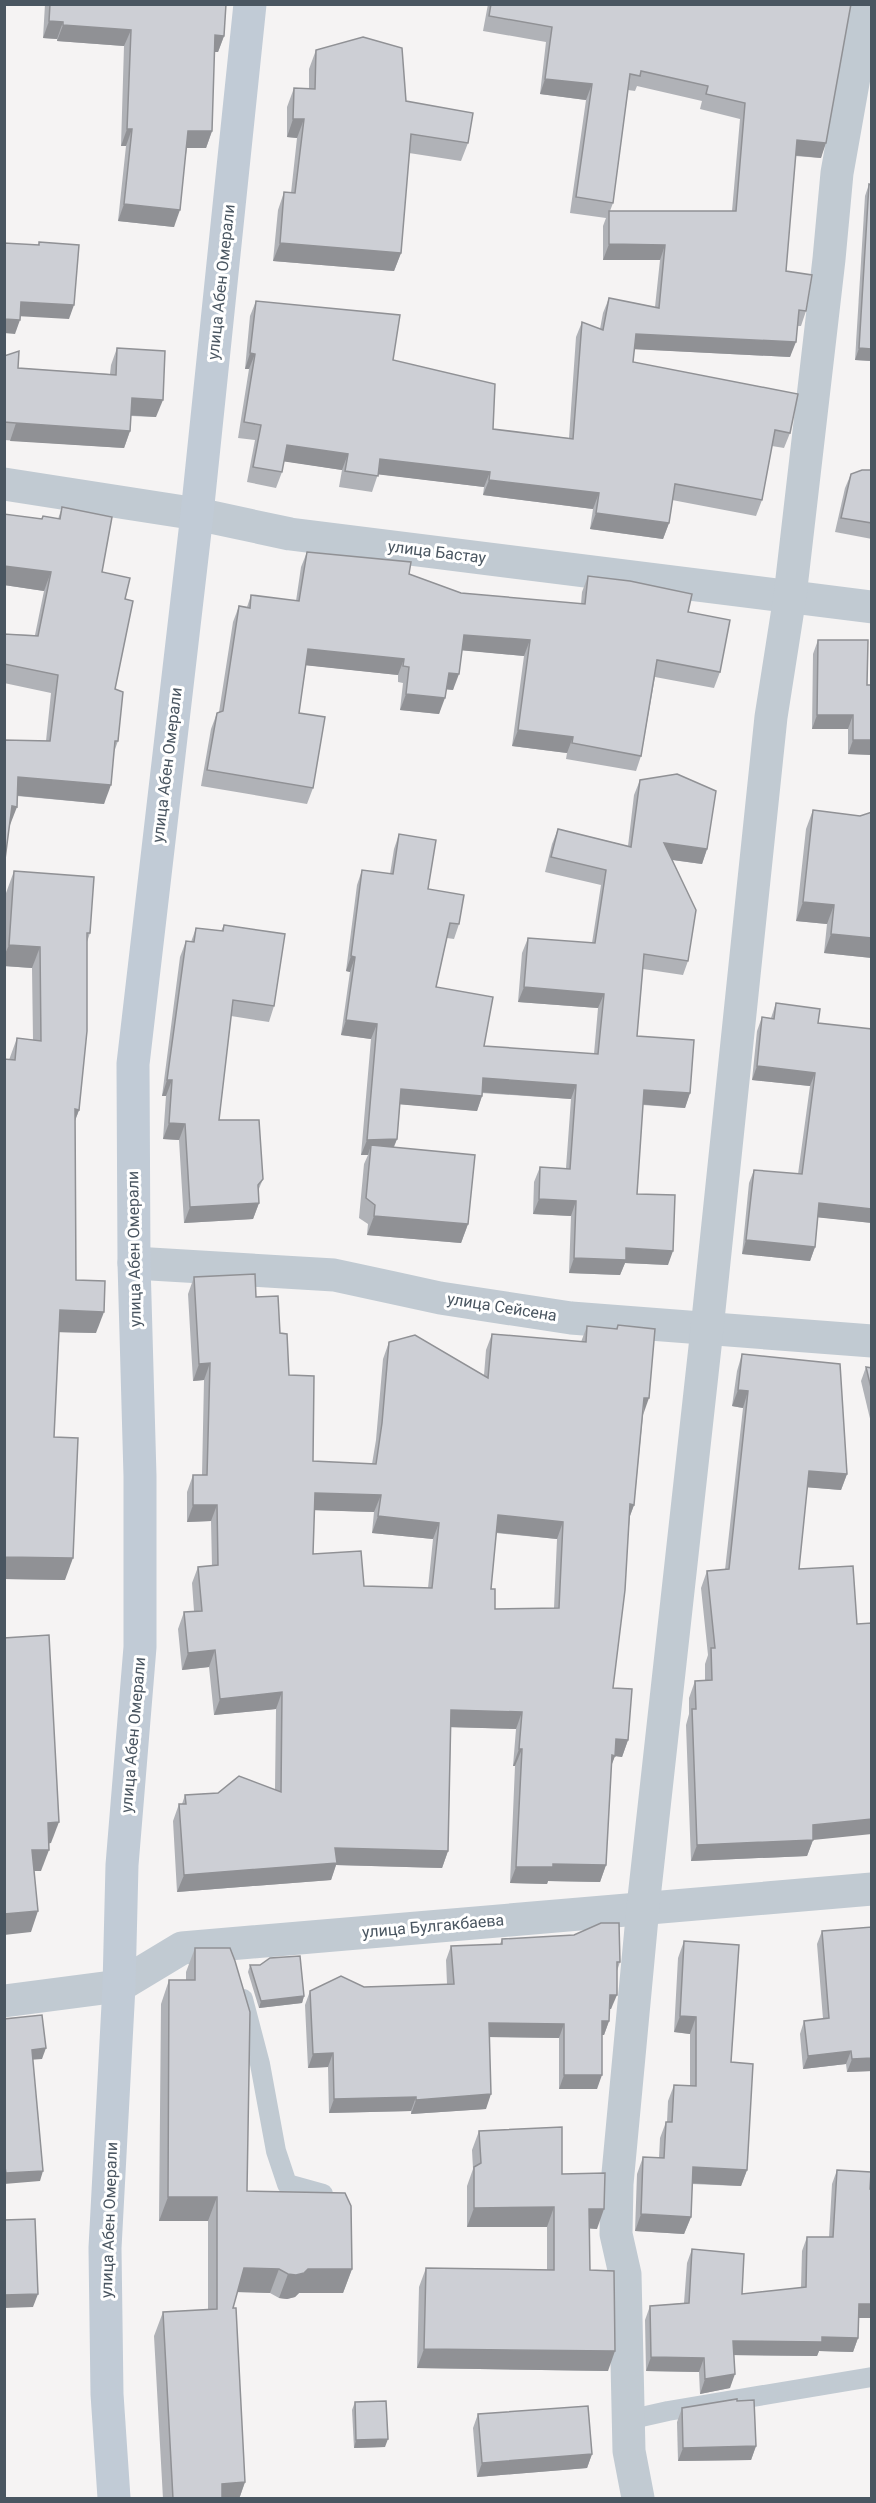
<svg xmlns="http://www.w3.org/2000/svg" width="876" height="2503" font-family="Roboto,sans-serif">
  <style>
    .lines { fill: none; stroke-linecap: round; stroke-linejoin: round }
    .lane { stroke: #c1cad2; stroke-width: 20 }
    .street { stroke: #c1cad2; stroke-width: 33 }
    .secondary { stroke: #c1cbd6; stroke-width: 33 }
    .wall { fill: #b0b2b7; fill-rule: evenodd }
    .shaded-wall { fill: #909195 }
    .building { fill: #cdcfd5; stroke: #909195; stroke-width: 1.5; fill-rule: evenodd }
    .labels { text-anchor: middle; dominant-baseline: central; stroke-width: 6; stroke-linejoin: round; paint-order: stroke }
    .street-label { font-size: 16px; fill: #4a5661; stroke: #fff }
  </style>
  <rect width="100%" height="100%" fill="#f5f3f3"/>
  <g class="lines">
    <g class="lane">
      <path d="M 243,1999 L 260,2064 L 276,2151 L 287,2184 L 323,2194"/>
      <path d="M 628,2420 L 668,2411 L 872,2377"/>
    </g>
    <g class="street">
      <path d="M 4,484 L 197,514 L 290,534 L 872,607"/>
      <path d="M 134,1263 L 334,1275 L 440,1298 L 571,1318 L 872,1341"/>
      <path d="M 4,2001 L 119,1986 L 182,1948 L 872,1889"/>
      <path d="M 638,2498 L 629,2451 L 625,2274 L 616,2234 L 617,2184 L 643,1907 L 707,1329 L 771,717 L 790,596 L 829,259 L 837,173 L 867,4"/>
    </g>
    <path class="secondary" d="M 114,2498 L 107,2394 L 105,2248 L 119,1986 L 122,1865 L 140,1647 L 140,1476 L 134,1263 L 133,1064 L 197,514 L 250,4"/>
  </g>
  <g class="wall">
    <path d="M 45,4 L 226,4 L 224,36 L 218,52 L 214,52 L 212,131 L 206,148 L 187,148 L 174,227 L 118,221 L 126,146 L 121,146 L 124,46 L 57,41 L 57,39 L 43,38 Z"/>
    <path d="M 488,4 L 851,4 L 821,158 L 795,156 L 786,271 L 806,311 L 801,326 L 797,326 L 790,357 L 634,349 L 633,362 L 790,433 L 784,448 L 772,446 L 762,500 L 756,516 L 672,500 L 669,523 L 663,539 L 590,529 L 593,509 L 483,495 L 484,487 L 378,474 L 372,492 L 339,487 L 342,470 L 284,461 L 282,472 L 276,488 L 247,482 L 255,440 L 238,438 L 249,369 L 245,369 L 250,316 L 256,301 L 393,360 L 493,429 L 569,438 L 576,337 L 582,322 L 600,329 L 603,313 L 609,298 L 655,307 L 660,260 L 603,260 L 603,226 L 606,218 L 570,213 L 586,100 L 540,94 L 546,42 L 483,31 ZM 637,86 L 702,101 L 700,109 L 740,119 L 732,211 L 610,211 L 613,203 L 628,90 L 635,91 Z"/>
    <path d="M 316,50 L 406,101 L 468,143 L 461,161 L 409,153 L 401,253 L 394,271 L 273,261 L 278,210 L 284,192 L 291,193 L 297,138 L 287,137 L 287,107 L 294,88 L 309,89 L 309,69 Z"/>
    <path d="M 869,184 L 872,185 L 872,361 L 855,360 L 865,196 Z"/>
    <path d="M 117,348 L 156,417 L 131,416 L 130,431 L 124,448 L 4,440 L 4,356 L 18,368 L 110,374 L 111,365 Z"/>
    <path d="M 872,470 L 872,539 L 835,532 L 845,488 L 851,474 Z"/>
    <path d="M 62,507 L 102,572 L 125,599 L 115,689 L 118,741 L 114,752 L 104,804 L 17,796 L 9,825 L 4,740 L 46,741 L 51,693 L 4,683 L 4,634 L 35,635 L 44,591 L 4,585 L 4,514 L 42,519 L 58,519 Z"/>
    <path d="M 307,552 L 409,574 L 461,593 L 581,604 L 582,592 L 588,576 L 688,612 L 720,672 L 714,688 L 655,677 L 641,756 L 636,771 L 566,759 L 567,753 L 512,746 L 524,656 L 462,650 L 453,690 L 446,689 L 439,714 L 400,710 L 403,683 L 398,682 L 398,675 L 306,665 L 299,713 L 313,788 L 307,804 L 201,786 L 211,729 L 217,713 L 219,712 L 233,622 L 239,606 L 247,607 L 251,595 L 296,601 L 301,567 Z"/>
    <path d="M 818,640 L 867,685 L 872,685 L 872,755 L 848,754 L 848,729 L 812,729 L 813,654 Z"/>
    <path d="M 640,780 L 707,849 L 702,864 L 672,860 L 688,961 L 683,975 L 643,969 L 637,1036 L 690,1093 L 685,1108 L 643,1105 L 637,1194 L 668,1265 L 625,1263 L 620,1275 L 569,1273 L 571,1216 L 533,1214 L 534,1182 L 540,1167 L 566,1168 L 571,1099 L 482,1093 L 482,1096 L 477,1111 L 400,1104 L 397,1139 L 394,1147 L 468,1224 L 461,1243 L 367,1235 L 368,1224 L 359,1218 L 364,1164 L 368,1155 L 361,1155 L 371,1039 L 341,1035 L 350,972 L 346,971 L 357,885 L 362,870 L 390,874 L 394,849 L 399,834 L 428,889 L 459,924 L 454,939 L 447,938 L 436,987 L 484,1046 L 594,1054 L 598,1008 L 518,1002 L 522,953 L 528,938 L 592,943 L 601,885 L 545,872 L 552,844 L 558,829 L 628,846 L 634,795 Z"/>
    <path d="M 813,810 L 860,816 L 872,812 L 872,958 L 824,953 L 827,924 L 796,921 L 806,829 Z"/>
    <path d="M 14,871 L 90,933 L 87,942 L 79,1110 L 75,1121 L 76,1280 L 96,1333 L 59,1332 L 54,1437 L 65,1580 L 4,1579 L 4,1059 L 9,1060 L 17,1038 L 33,1040 L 32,968 L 4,966 L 4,917 L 6,893 Z"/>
    <path d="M 224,925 L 274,1006 L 269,1022 L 231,1016 L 219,1120 L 263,1179 L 258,1191 L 259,1203 L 253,1219 L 184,1223 L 179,1140 L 163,1139 L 166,1096 L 162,1096 L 180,957 L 186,941 L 191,942 L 196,928 L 221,931 Z"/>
    <path d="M 776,1003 L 818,1023 L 872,1223 L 818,1217 L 815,1247 L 810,1261 L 742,1254 L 749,1183 L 754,1170 L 798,1174 L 810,1086 L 752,1080 L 757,1031 L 762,1017 L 771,1018 Z"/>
    <path d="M 194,1277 L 256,1297 L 280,1333 L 289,1375 L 313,1461 L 372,1464 L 376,1440 L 383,1359 L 389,1342 L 484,1375 L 486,1350 L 492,1334 L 581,1342 L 587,1326 L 616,1329 L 618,1325 L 643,1415 L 634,1505 L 630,1516 L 613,1688 L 628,1740 L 622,1757 L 615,1756 L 611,1765 L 606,1865 L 600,1882 L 548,1881 L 547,1884 L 510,1883 L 515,1766 L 513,1766 L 516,1729 L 451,1727 L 448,1851 L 442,1868 L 336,1865 L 331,1880 L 177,1892 L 173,1821 L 179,1804 L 182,1804 L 185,1795 L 275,1789 L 276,1709 L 214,1715 L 209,1667 L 182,1670 L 178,1629 L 184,1612 L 194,1611 L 192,1583 L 198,1567 L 212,1566 L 211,1521 L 187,1522 L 187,1492 L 193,1475 L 202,1475 L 204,1380 L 193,1381 L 188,1294 ZM 314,1510 L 374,1512 L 372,1533 L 433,1539 L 428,1588 L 364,1586 L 313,1554 ZM 496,1533 L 557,1539 L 554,1608 L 495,1609 L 491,1589 Z"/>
    <path d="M 742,1354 L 847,1474 L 841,1490 L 807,1487 L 799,1569 L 813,1840 L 807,1856 L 691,1861 L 686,1725 L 689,1714 L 689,1698 L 695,1681 L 705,1681 L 705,1664 L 708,1655 L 701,1588 L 707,1571 L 725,1570 L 743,1408 L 732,1406 L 737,1371 Z"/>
    <path d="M 866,1367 L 872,1368 L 872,1427 L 861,1381 Z"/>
    <path d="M 822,1931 L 872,2071 L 847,2072 L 846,2064 L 803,2069 L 800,2034 L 804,2021 L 823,2019 L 817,1944 Z"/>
    <path d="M 502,1939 L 620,1962 L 617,1971 L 611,2009 L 609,2009 L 609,2021 L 604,2035 L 602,2035 L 597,2089 L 559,2089 L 559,2038 L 490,2037 L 486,2109 L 411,2114 L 411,2111 L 329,2113 L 328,2067 L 308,2068 L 305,2005 L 310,1991 L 364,1987 L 447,1984 L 446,1960 L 451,1946 L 500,1944 Z"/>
    <path d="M 684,1941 L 731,2062 L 747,2170 L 741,2186 L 692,2184 L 691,2217 L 684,2234 L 635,2231 L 637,2174 L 643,2157 L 659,2158 L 660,2138 L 666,2122 L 667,2122 L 668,2101 L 674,2085 L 690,2086 L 690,2034 L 674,2032 L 678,1958 Z"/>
    <path d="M 195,1948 L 247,2191 L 352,2269 L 343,2293 L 299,2293 L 295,2297 L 287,2299 L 279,2298 L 270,2293 L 237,2292 L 233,2308 L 245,2482 L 239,2499 L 163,2499 L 154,2336 L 163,2312 L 208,2310 L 208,2221 L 159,2221 L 161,2004 L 169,1980 L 186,1980 L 186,1972 Z"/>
    <path d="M 250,1965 L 304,1996 L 302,2003 L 259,2008 L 248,1972 Z"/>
    <path d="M 479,2131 L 562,2174 L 597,2229 L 589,2228 L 590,2270 L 608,2371 L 417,2368 L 419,2287 L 426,2268 L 547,2270 L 547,2227 L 467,2227 L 467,2186 L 473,2169 L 472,2150 Z"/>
    <path d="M 837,2170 L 872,2189 L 872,2318 L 858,2318 L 858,2338 L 853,2352 L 819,2351 L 817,2356 L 734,2355 L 730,2388 L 700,2394 L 699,2372 L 646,2371 L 645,2320 L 650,2306 L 684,2303 L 687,2263 L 692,2249 L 742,2294 L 801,2288 L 802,2251 L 807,2237 L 829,2237 L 832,2184 Z"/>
    <path d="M 355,2402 L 385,2447 L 354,2448 L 352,2410 Z"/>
    <path d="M 682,2408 L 756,2446 L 751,2460 L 678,2461 L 677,2422 Z"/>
    <path d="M 478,2414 L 592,2454 L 587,2468 L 477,2477 L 473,2428 Z"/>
  </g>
  <g class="shaded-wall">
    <path d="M 49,21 L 63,22 L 57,39 L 43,38 Z"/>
    <path d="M 63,25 L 131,30 L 124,46 L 57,41 Z"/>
    <path d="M 215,35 L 224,36 L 218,52 L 209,52 Z"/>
    <path d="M 545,79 L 592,84 L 586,100 L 540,94 Z"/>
    <path d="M 293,119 L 304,119 L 297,138 L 287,137 Z"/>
    <path d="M 127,129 L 132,129 L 126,146 L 121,146 Z"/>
    <path d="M 188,131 L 212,131 L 206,148 L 182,148 Z"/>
    <path d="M 797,140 L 826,143 L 821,158 L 791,155 Z"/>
    <path d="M 124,204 L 180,210 L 174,227 L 118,221 Z"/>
    <path d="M 280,243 L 401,253 L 394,271 L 273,261 Z"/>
    <path d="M 609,244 L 665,245 L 660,260 L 603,260 Z"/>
    <path d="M 21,302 L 74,305 L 69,319 L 16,316 Z"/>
    <path d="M 4,319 L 20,320 L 15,334 L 4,333 Z"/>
    <path d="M 636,334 L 796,342 L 790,357 L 631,349 Z"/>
    <path d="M 859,348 L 872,349 L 872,361 L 855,360 Z"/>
    <path d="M 250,353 L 255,354 L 249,369 L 245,369 Z"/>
    <path d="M 132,398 L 163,400 L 156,417 L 126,415 Z"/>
    <path d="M 16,423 L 130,431 L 124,448 L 10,441 Z"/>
    <path d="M 287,445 L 348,454 L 342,470 L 281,461 Z"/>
    <path d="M 380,459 L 490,472 L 484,487 L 375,474 Z"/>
    <path d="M 489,480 L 599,493 L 593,509 L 483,495 Z"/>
    <path d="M 596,513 L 669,523 L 663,539 L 590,529 Z"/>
    <path d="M 4,566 L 51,572 L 44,591 L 4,585 Z"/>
    <path d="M 464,635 L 530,640 L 524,656 L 458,650 Z"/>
    <path d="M 308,649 L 404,659 L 398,675 L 303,665 Z"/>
    <path d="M 449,673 L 459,674 L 453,690 L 443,689 Z"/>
    <path d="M 406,694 L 445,698 L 439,714 L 400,710 Z"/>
    <path d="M 817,715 L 853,715 L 848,729 L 812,729 Z"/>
    <path d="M 518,730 L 573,737 L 567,753 L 512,746 Z"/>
    <path d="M 853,740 L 872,740 L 872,755 L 848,754 Z"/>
    <path d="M 18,777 L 111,785 L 104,804 L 11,795 Z"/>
    <path d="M 12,806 L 17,807 L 10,825 L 5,825 Z"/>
    <path d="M 664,843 L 707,849 L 702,864 L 659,858 Z"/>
    <path d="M 803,902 L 834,905 L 827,924 L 796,921 Z"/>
    <path d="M 831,934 L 872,938 L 872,958 L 824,953 Z"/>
    <path d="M 9,945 L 40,947 L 32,968 L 4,966 L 4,956 Z"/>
    <path d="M 351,956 L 355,957 L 350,972 L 346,971 Z"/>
    <path d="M 524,987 L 604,994 L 598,1008 L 518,1002 Z"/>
    <path d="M 346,1020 L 377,1024 L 371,1039 L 341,1035 Z"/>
    <path d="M 757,1066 L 815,1073 L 810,1086 L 752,1080 Z"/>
    <path d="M 483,1078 L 576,1085 L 571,1099 L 478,1092 Z"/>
    <path d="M 167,1080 L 172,1080 L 166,1096 L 162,1096 Z"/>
    <path d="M 401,1089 L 482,1096 L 477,1111 L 396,1104 Z"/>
    <path d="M 644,1090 L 690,1093 L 685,1108 L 638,1104 Z"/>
    <path d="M 75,1109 L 79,1110 L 71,1131 Z"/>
    <path d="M 169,1123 L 185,1124 L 179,1140 L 163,1139 Z"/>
    <path d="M 397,1139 L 391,1153 L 371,1145 L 368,1155 L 361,1155 L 367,1140 Z"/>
    <path d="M 539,1199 L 576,1201 L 571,1216 L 533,1214 Z"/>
    <path d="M 259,1203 L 253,1219 L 184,1223 L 190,1207 Z"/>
    <path d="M 819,1203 L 872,1209 L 872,1223 L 814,1217 Z"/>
    <path d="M 374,1216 L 468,1224 L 461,1243 L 367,1235 Z"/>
    <path d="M 746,1240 L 815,1247 L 810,1261 L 742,1254 Z"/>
    <path d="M 626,1248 L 673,1251 L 668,1265 L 625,1263 L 620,1275 L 569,1273 L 574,1258 Z"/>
    <path d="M 60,1310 L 104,1312 L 96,1333 L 52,1332 Z"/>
    <path d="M 210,1363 L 204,1380 L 193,1381 L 199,1364 Z"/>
    <path d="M 738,1390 L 748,1391 L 743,1408 L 732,1406 Z"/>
    <path d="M 644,1398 L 649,1398 L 643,1415 Z"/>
    <path d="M 809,1471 L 847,1474 L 841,1490 L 803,1487 Z"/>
    <path d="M 315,1493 L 381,1495 L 374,1512 L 309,1510 Z"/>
    <path d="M 630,1504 L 634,1505 L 628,1521 Z"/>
    <path d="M 193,1505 L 217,1505 L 211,1521 L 187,1522 Z"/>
    <path d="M 498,1515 L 563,1522 L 557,1539 L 492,1532 Z"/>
    <path d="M 378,1516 L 439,1523 L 433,1539 L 372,1533 Z"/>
    <path d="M 4,1557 L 73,1558 L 65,1580 L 4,1579 Z"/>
    <path d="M 215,1650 L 209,1667 L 182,1670 L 188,1653 Z"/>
    <path d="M 282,1692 L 276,1709 L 214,1715 L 220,1699 Z"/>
    <path d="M 451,1710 L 522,1712 L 516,1729 L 445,1727 Z"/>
    <path d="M 616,1739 L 628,1740 L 622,1757 L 615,1756 L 609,1772 Z"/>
    <path d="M 519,1749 L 522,1749 L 515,1766 L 513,1766 Z"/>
    <path d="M 872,1819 L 872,1834 L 813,1840 L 807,1856 L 691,1861 L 697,1845 L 813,1825 Z"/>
    <path d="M 59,1822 L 51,1843 L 41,1845 L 48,1823 Z"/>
    <path d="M 335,1848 L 448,1851 L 442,1868 L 336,1865 L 331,1880 L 177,1892 L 184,1875 Z"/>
    <path d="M 32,1850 L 49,1850 L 41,1871 L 24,1871 Z"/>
    <path d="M 553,1864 L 606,1865 L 600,1882 L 548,1881 L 547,1884 L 510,1883 L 516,1867 Z"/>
    <path d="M 38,1911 L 31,1932 L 4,1935 L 4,1914 Z"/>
    <path d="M 610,1995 L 617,1995 L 611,2009 L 604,2009 Z"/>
    <path d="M 304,1996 L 302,2003 L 259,2008 L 261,2001 Z"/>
    <path d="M 680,2016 L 696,2017 L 690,2034 L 674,2032 Z"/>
    <path d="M 602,2021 L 609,2021 L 604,2035 L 596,2035 Z"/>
    <path d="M 489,2023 L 564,2024 L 559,2038 L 484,2037 Z"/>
    <path d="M 46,2048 L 42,2059 L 28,2060 L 32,2050 Z"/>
    <path d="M 851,2051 L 846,2064 L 803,2069 L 808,2056 Z"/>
    <path d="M 333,2053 L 328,2067 L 308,2068 L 313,2054 Z"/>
    <path d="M 872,2058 L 872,2071 L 847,2072 L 852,2059 Z"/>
    <path d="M 564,2075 L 602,2075 L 597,2089 L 559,2089 Z"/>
    <path d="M 491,2094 L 486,2109 L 411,2114 L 416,2100 Z"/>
    <path d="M 416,2097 L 411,2111 L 329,2113 L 334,2099 Z"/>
    <path d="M 693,2167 L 747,2170 L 741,2186 L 687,2183 Z"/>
    <path d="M 43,2171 L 40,2181 L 4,2184 L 4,2176 L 6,2173 Z"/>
    <path d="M 168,2197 L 217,2197 L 208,2221 L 159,2221 Z"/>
    <path d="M 554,2207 L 547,2227 L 467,2227 L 474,2208 Z"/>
    <path d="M 589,2209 L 604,2209 L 597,2229 L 582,2228 Z"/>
    <path d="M 641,2214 L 691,2217 L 684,2234 L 635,2231 Z"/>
    <path d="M 244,2268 L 279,2269 L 270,2293 L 235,2292 Z"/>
    <path d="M 308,2269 L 352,2269 L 343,2293 L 299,2293 L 295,2297 L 287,2299 L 279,2298 L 288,2274 Z"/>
    <path d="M 38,2294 L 33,2307 L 4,2308 L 4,2295 Z"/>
    <path d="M 859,2304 L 872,2304 L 872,2318 L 854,2318 Z"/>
    <path d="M 822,2337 L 858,2338 L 853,2352 L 819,2351 L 817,2356 L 728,2355 L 733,2341 Z"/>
    <path d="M 424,2349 L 615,2351 L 608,2371 L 417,2368 Z"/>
    <path d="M 651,2357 L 704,2358 L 699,2372 L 646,2371 Z"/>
    <path d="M 735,2374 L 730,2388 L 700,2394 L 705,2379 Z"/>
    <path d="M 388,2439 L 385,2447 L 354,2448 L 356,2440 Z"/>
    <path d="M 756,2446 L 751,2460 L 678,2461 L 683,2448 Z"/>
    <path d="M 592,2454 L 587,2468 L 477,2477 L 482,2463 Z"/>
    <path d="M 245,2482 L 239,2499 L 217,2499 L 222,2484 Z"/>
  </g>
  <g class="building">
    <path d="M 50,4 L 226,4 L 224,36 L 215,35 L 212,131 L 188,131 L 180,210 L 124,204 L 132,129 L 127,129 L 131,30 L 63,25 L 63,22 L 49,21 Z"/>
    <path d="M 491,4 L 851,4 L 826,143 L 797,140 L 786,271 L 812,275 L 806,311 L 799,310 L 796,342 L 636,334 L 633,362 L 798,394 L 790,433 L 775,430 L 762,500 L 675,484 L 669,523 L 596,513 L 599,493 L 489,480 L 490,472 L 380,459 L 378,476 L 345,471 L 348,454 L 287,445 L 282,472 L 253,467 L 261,425 L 244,422 L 255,354 L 250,353 L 256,301 L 400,315 L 393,360 L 495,384 L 493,429 L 573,439 L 582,322 L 603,330 L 609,298 L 659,308 L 665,245 L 609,244 L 609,211 L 736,211 L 745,103 L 706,94 L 708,86 L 641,71 L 640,76 L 630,74 L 613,203 L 576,197 L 592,84 L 545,79 L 552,27 L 489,16 Z"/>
    <path d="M 363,37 L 402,48 L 406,101 L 473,113 L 468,143 L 411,134 L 401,253 L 280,243 L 284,192 L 295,193 L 304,119 L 293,119 L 294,88 L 315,89 L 316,50 Z"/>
    <path d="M 869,184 L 872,185 L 872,349 L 859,348 Z"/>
    <path d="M 39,242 L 79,245 L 74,305 L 21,302 L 20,320 L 4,319 L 4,243 L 39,245 Z"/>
    <path d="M 117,348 L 165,351 L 163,400 L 132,398 L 130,431 L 16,423 L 4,422 L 4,356 L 19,351 L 18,368 L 116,375 Z"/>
    <path d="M 862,470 L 872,470 L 872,523 L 841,518 L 851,474 Z"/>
    <path d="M 62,507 L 112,517 L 102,572 L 130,578 L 125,599 L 133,601 L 115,689 L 123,692 L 118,741 L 115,741 L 111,785 L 18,777 L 17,807 L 12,806 L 4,867 L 4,740 L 50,741 L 58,675 L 4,664 L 4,634 L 38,636 L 51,572 L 4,566 L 4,514 L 42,519 L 43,516 L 60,519 Z"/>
    <path d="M 307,552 L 411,562 L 409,574 L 461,593 L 585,604 L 588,576 L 630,581 L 692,594 L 688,612 L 730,620 L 720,672 L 657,660 L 641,756 L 572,743 L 573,737 L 518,730 L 530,640 L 464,635 L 459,674 L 449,673 L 445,698 L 406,694 L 409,667 L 403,666 L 404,659 L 308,649 L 299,713 L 325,717 L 313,788 L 207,770 L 217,713 L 223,711 L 239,606 L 250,608 L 251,595 L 299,601 Z"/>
    <path d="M 818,640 L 868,640 L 867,685 L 872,685 L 872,740 L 853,740 L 853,715 L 817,715 Z"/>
    <path d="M 677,774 L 716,791 L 707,849 L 664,843 L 696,910 L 688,961 L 644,954 L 637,1036 L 694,1040 L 690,1093 L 644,1090 L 637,1194 L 675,1195 L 673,1251 L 626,1248 L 626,1260 L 574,1258 L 576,1201 L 539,1199 L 540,1167 L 570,1169 L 576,1085 L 483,1078 L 482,1096 L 401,1089 L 397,1139 L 367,1140 L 377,1024 L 346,1020 L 355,957 L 351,956 L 362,870 L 393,874 L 399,834 L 436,840 L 428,889 L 464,895 L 459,924 L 450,923 L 436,987 L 493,997 L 484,1046 L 598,1054 L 604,994 L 524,987 L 528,938 L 595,943 L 606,870 L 551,857 L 558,829 L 631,847 L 640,780 Z"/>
    <path d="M 813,810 L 860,816 L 872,812 L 872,938 L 831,934 L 834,905 L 803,902 Z"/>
    <path d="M 14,871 L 94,877 L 90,933 L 87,933 L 87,1031 L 79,1110 L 75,1109 L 76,1280 L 105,1281 L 104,1312 L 60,1310 L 54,1437 L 78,1438 L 73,1558 L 4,1557 L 4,1059 L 15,1060 L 17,1038 L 41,1041 L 40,947 L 9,945 Z"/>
    <path d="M 224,925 L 285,934 L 274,1006 L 233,1000 L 219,1120 L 259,1120 L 263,1179 L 258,1185 L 259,1203 L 190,1207 L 185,1124 L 169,1123 L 172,1080 L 167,1080 L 186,941 L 194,942 L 196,928 L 223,931 Z"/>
    <path d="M 776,1003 L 820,1009 L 818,1023 L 872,1029 L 872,1209 L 819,1203 L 815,1247 L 746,1240 L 754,1170 L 802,1174 L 815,1073 L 757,1066 L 762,1017 L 774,1019 Z"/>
    <path d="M 371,1145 L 475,1155 L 468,1224 L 374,1216 L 375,1205 L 366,1198 Z"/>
    <path d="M 255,1274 L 256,1297 L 278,1296 L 280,1333 L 287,1334 L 289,1375 L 314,1376 L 313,1461 L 376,1464 L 382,1423 L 389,1342 L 415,1335 L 488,1378 L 492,1334 L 586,1342 L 587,1326 L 617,1329 L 618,1325 L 655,1329 L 649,1398 L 644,1398 L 634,1505 L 630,1504 L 625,1590 L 613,1688 L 632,1689 L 628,1740 L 616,1739 L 615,1756 L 612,1755 L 606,1865 L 553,1864 L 553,1867 L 516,1867 L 522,1749 L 519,1749 L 522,1712 L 451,1710 L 448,1851 L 335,1848 L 337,1863 L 184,1875 L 179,1804 L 186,1804 L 185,1795 L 218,1793 L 239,1776 L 281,1792 L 282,1692 L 220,1699 L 215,1650 L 188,1653 L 184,1612 L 202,1611 L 198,1567 L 218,1565 L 217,1505 L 193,1505 L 193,1475 L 207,1475 L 210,1363 L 199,1364 L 194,1277 ZM 315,1493 L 381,1495 L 378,1516 L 439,1523 L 432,1588 L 364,1586 L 361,1551 L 313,1554 ZM 498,1515 L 563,1522 L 559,1608 L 495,1609 L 495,1589 L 491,1589 Z"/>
    <path d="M 742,1354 L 840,1364 L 847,1474 L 809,1471 L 799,1569 L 853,1566 L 857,1624 L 872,1623 L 872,1819 L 813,1825 L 813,1840 L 697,1845 L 692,1709 L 696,1709 L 695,1681 L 712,1680 L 711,1648 L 715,1648 L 707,1571 L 729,1569 L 748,1391 L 738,1390 Z"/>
    <path d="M 866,1367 L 872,1368 L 872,1392 Z"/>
    <path d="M 49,1635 L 59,1822 L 48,1823 L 49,1850 L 32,1850 L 38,1911 L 4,1914 L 4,1638 Z"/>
    <path d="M 601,1923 L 619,1923 L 620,1962 L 617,1962 L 617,1995 L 610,1995 L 609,2021 L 602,2021 L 602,2075 L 564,2075 L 564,2024 L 489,2023 L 491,2094 L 416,2100 L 416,2097 L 334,2099 L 333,2053 L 313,2054 L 310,1991 L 341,1976 L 364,1987 L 454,1984 L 451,1946 L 502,1944 L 502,1939 L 574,1935 Z"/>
    <path d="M 872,1927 L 872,2058 L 852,2059 L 851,2051 L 808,2056 L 804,2021 L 829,2018 L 822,1931 Z"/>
    <path d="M 684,1941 L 739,1945 L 731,2062 L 753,2064 L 747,2170 L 693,2167 L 691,2217 L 641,2214 L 643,2157 L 664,2158 L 666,2122 L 672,2122 L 674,2085 L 696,2086 L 696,2017 L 680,2016 Z"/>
    <path d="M 195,1948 L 230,1948 L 235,1961 L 250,2012 L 247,2191 L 345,2193 L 351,2206 L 352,2269 L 308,2269 L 304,2273 L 296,2275 L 288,2274 L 279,2269 L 244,2268 L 233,2308 L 236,2308 L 245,2482 L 222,2484 L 222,2499 L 173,2499 L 163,2312 L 217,2309 L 217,2197 L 168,2197 L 169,1980 L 195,1980 Z"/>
    <path d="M 300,1956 L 304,1996 L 261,2001 L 250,1965 L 260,1965 L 270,1958 Z"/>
    <path d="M 42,2015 L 46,2048 L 32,2050 L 43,2171 L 6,2173 L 4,2161 L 4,2019 Z"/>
    <path d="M 562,2127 L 562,2174 L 605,2173 L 604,2209 L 589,2209 L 590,2270 L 614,2271 L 615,2351 L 424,2349 L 426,2268 L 554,2270 L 554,2207 L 474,2208 L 474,2167 L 481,2163 L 479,2131 Z"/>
    <path d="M 837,2170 L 871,2172 L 870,2189 L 872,2189 L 872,2304 L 859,2304 L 858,2338 L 822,2337 L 822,2342 L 733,2341 L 735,2374 L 705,2379 L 704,2358 L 651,2357 L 650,2306 L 689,2303 L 692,2249 L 744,2254 L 742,2294 L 806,2287 L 807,2237 L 833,2237 Z"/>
    <path d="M 35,2219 L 38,2294 L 4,2295 L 4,2220 Z"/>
    <path d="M 737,2399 L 737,2401 L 754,2400 L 756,2446 L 683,2448 L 682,2408 Z"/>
    <path d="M 386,2401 L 388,2439 L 356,2440 L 355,2402 Z"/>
    <path d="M 588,2406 L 592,2454 L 482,2463 L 478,2414 Z"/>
  </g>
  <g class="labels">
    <g class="street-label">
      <text transform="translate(221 282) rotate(-84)">улица Абен Омерали</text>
      <text transform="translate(437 552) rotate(7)">улица Бастау</text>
      <text transform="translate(167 765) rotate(-83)">улица Абен Омерали</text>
      <text transform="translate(134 1249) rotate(-91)">улица Абен Омерали</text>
      <text transform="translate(502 1307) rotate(9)">улица Сейсена</text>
      <text transform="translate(133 1735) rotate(-85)">улица Абен Омерали</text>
      <text transform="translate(433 1926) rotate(-5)">улица Булгакбаева</text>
      <text transform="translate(109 2220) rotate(-88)">улица Абен Омерали</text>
    </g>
  </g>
  <rect width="876" height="2503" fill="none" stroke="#4a5661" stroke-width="12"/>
</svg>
